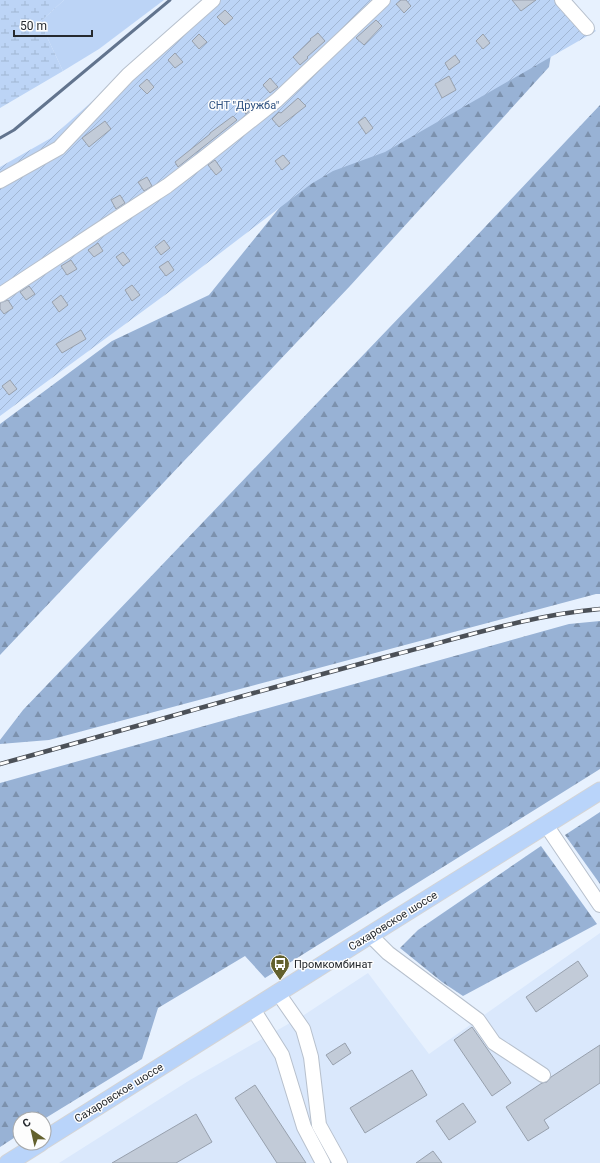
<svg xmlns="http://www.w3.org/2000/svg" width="600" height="1163" font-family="Roboto,sans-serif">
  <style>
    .built { fill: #dae8fc }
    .green { fill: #bcd4f6 }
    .forest { fill: url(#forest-firs) }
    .wetland { fill: url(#wetland-marsh) }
    .garden { fill: url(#garden-furrows) }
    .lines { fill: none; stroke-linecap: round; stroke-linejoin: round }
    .stream { stroke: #62748e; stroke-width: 3 }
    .building { fill: #c2cbd8; stroke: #97a0ad }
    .minor-casing { stroke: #b7c0cd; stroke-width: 16 }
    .major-casing { stroke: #d4d4d5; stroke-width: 19 }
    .minor { stroke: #fff; stroke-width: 14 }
    .major { stroke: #b9d4fa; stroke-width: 17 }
    .rail-casing { stroke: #4c5158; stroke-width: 4.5 }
    .rail { stroke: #fdfdfd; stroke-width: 3; stroke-dasharray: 9; stroke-linecap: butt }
    .labels { text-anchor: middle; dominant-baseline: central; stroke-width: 3; stroke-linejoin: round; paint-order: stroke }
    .park-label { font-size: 11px; fill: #2e5180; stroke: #fdfdfd }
    .street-label { font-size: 11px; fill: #262a2f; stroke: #fdfdfd }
    .poi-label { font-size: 11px; fill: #262a2f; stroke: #fdfdfd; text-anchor: start }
  </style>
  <defs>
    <pattern id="forest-firs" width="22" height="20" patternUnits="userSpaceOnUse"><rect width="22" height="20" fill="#98b2d5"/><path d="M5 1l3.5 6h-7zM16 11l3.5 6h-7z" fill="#7c91ad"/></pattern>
    <pattern id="wetland-marsh" width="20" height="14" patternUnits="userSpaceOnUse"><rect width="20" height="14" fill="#bcd4f6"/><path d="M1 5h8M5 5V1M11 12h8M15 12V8" fill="none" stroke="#a1b6d3"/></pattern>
    <pattern id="garden-furrows" width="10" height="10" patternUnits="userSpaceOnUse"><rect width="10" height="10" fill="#bcd4f6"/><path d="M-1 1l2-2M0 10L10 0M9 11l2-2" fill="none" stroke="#a1b6d3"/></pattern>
  </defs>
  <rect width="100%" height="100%" fill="#e7f1fe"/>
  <path class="built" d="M 600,933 L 600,1163 L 59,1163 L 190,1080 L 304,1015 L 368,973 L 429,1054 Z"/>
  <path class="green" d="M 64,0 L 164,0 L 99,49 L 63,71 L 40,22 Z"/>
  <g class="forest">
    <path d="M 552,48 L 549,67 L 350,286 L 0,655 L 0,424 L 112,341 L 209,295 L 305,176 Z"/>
    <path d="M 600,105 L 600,594 L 596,594 L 49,740 L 0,744 L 0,740 L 23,710 L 434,281 Z"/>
    <path d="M 600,621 L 600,769 L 265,978 L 245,956 L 158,1008 L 142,1059 L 44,1119 L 20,1119 L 20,1134 L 0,1147 L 0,783 L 569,624 Z"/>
    <path d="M 600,812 L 600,884 L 565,835 Z"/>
    <path d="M 541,846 L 597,924 L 463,996 L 442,982 L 400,948 L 418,930 Z"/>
  </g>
  <path class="wetland" d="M 0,0 L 64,0 L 40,22 L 63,71 L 0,108 Z"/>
  <path class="garden" d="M 206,0 L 569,0 L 596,31 L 385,152 L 333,171 L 311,184 L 173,289 L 0,416 L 0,167 L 51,138 Z"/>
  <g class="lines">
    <path class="stream" d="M 0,138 L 14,130 L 170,0"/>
  </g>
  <g class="building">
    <path d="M 401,0 L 406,0 L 411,6 L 404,13 L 396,4 Z"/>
    <path d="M 512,0 L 536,0 L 521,11 Z"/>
    <path d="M 225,10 L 233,18 L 225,25 L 217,17 Z"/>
    <path d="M 376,20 L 382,26 L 364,45 L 356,38 Z"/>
    <path d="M 318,33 L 325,41 L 307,57 L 308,58 L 300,65 L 293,57 L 311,40 L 310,39 Z"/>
    <path d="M 199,34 L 207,42 L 199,49 L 192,41 Z"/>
    <path d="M 483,34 L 490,43 L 483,49 L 476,41 Z"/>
    <path d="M 175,53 L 183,62 L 175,68 L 168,60 Z"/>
    <path d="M 455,55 L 460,62 L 449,70 L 445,63 Z"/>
    <path d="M 449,76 L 456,90 L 442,98 L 435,84 Z"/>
    <path d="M 270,78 L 278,87 L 270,93 L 263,85 Z"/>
    <path d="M 147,79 L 154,87 L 147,94 L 139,86 Z"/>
    <path d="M 298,98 L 306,106 L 279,127 L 272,119 L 279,112 L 281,113 Z"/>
    <path d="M 248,99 L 254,107 L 246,114 L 240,106 Z"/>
    <path d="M 233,116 L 237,120 L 178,167 L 175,162 L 210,134 L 210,133 Z"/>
    <path d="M 365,117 L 373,128 L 366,134 L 358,122 Z"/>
    <path d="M 105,121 L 111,129 L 89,147 L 82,138 Z"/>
    <path d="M 283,155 L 290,163 L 282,170 L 275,161 Z"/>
    <path d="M 215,160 L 222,170 L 216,175 L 208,165 Z"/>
    <path d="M 147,177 L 152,186 L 144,191 L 138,182 Z"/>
    <path d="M 120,195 L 125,203 L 116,209 L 111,200 Z"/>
    <path d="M 164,240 L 170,248 L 161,255 L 155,247 Z"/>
    <path d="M 98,243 L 103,251 L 94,257 L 88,250 Z"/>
    <path d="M 123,252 L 130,261 L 123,266 L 116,257 Z"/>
    <path d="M 71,260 L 77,269 L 67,275 L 61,266 Z"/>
    <path d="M 168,261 L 174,270 L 166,276 L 159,267 Z"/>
    <path d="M 132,285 L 140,295 L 132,301 L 125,290 Z"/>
    <path d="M 29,286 L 35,294 L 26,300 L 20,292 Z"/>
    <path d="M 61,295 L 68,305 L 59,312 L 52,302 Z"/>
    <path d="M 8,300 L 13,308 L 4,314 L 0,309 L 0,303 Z"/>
    <path d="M 81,330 L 86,339 L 62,353 L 56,344 Z"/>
    <path d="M 10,380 L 17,389 L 9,395 L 2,386 Z"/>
    <path d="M 578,961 L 588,976 L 536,1012 L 526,997 Z"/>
    <path d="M 472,1027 L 511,1083 L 492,1096 L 454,1040 Z"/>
    <path d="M 345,1043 L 351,1053 L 333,1065 L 326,1055 Z"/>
    <path d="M 600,1045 L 600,1083 L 544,1120 L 549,1128 L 528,1141 L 506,1107 L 542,1083 L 547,1082 L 551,1077 Z"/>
    <path d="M 412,1070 L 427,1095 L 365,1133 L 350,1108 Z"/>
    <path d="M 255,1085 L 306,1163 L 277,1163 L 235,1098 Z"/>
    <path d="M 463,1103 L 476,1122 L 449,1140 L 436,1121 Z"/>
    <path d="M 196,1114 L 212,1142 L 176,1163 L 112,1163 Z"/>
    <path d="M 433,1151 L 442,1163 L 416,1163 Z"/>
  </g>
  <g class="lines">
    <g class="minor-casing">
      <g id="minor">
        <path d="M 562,0 L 587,28"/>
        <path d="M 0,181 L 59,148 L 128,75 L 213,0"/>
        <path d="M 0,295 L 102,228 L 167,186 L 205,157 L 277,100 L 383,0"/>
        <path d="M 546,825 L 600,905"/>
        <path d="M 370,935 L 388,953 L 478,1020 L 494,1043 L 543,1075"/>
        <path d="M 278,993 L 303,1029 L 311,1057 L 319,1125 L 340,1163"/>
        <path d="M 253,1009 L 282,1055 L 304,1127 L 323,1163"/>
      </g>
    </g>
    <g class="major-casing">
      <g id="major">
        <path d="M 44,1140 L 370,935 L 600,791"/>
        <path d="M 8,1163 L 40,1143"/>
      </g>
    </g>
    <use href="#minor" class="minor"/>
    <use href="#major" class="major"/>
    <g class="rail-casing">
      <path id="rail" d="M 0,764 C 132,728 264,689 397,654 C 464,637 531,615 600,609"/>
    </g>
    <use href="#rail" class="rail"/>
  </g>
  <defs>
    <g id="bus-pin" transform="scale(1)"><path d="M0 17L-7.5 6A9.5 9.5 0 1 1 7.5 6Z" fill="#63612d" stroke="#fdfdfd"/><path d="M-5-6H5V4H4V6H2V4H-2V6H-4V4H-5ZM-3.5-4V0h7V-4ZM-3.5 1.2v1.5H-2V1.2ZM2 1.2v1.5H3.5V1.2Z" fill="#fff"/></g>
  </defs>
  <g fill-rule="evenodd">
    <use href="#bus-pin" x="280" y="964"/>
  </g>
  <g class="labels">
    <g class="park-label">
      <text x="244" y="105">СНТ "Дружба"</text>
    </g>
    <g class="street-label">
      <text transform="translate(393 921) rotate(-32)">Сахаровское шоссе</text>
      <text transform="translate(119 1093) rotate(-32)">Сахаровское шоссе</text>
    </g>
    <g class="poi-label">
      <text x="294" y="964">Промкомбинат</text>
    </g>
  </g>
  <g transform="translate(32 1131) rotate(326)"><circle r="19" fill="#fdfdfd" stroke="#a7a9ab"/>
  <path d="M0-3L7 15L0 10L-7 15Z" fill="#63612d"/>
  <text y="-6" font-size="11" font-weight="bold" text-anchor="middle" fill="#262a2f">С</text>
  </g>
  <path d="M14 30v6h78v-6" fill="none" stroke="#262a2f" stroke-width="2"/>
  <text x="20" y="30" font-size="12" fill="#262a2f" stroke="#fdfdfd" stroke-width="3" paint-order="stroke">50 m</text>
</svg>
